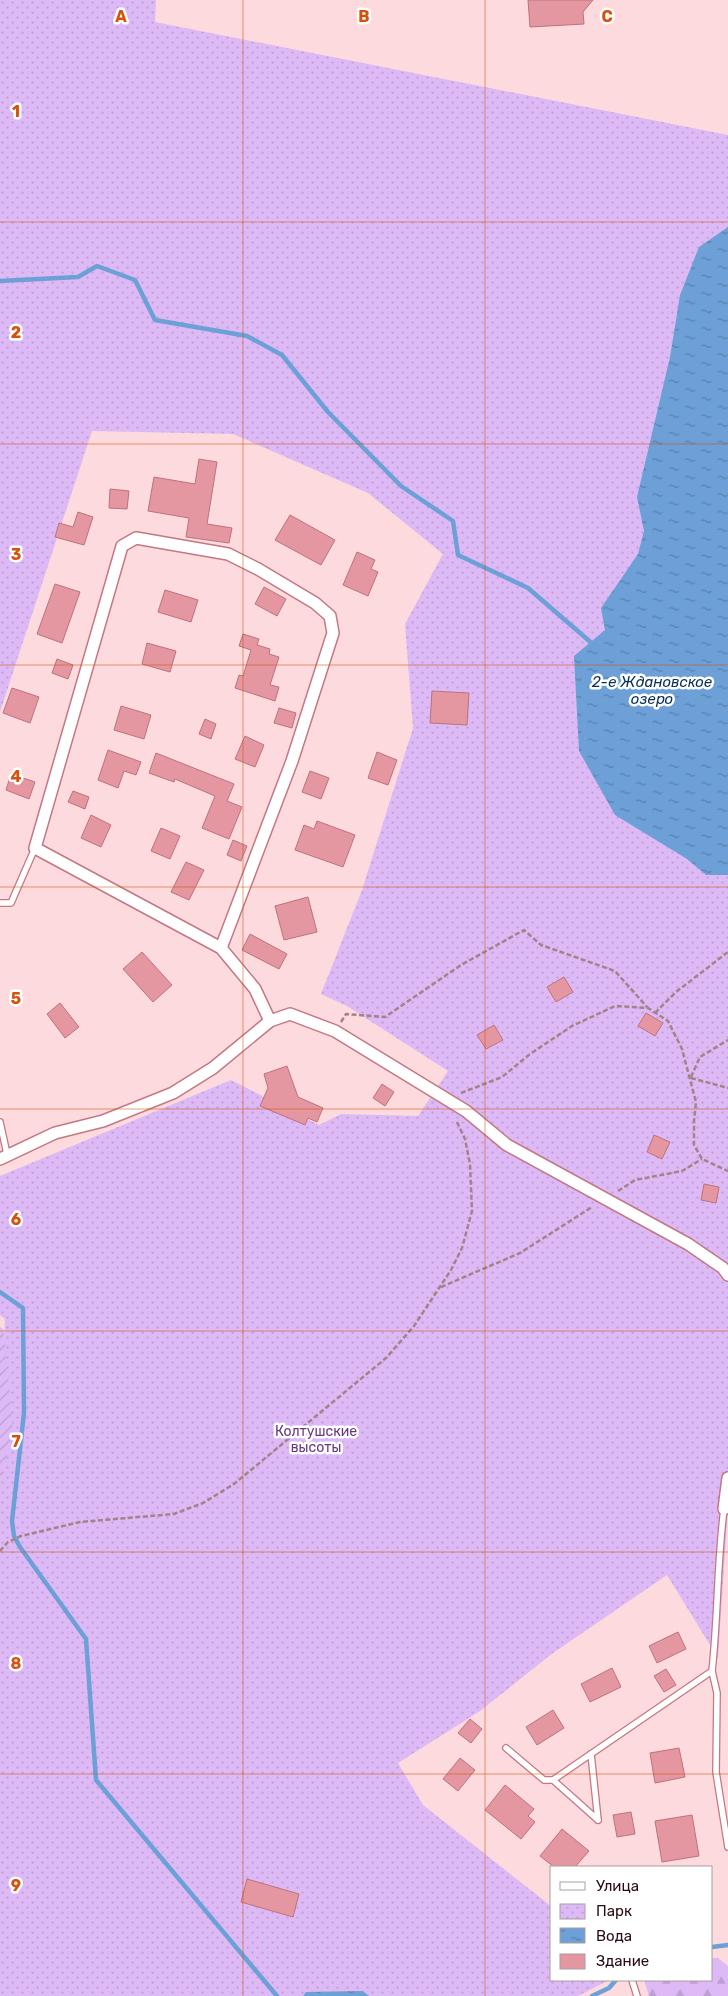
<svg xmlns="http://www.w3.org/2000/svg" width="728" height="1996" font-family="Rubik,sans-serif">
  <style>
    .forest { fill: url(#forest-firs) }
    .park { fill: url(#park-dots) }
    .garden { fill: url(#garden-furrows) }
    .water { fill: url(#water-ripples) }
    .lines { fill: none; stroke-linecap: round; stroke-linejoin: round }
    .stream { stroke: #6ca0d7; stroke-width: 4.5 }
    .building { fill: #e597a1; stroke: #bc727d }
    .service-casing { stroke: #c37883; stroke-width: 8 }
    .minor-casing { stroke: #c37883; stroke-width: 14 }
    .path { stroke: #a38387; stroke-width: 2.5; stroke-dasharray: 5 2.5; stroke-linecap: butt }
    .service { stroke: #fff; stroke-width: 5.5 }
    .minor { stroke: #fff; stroke-width: 11 }
    .grid { fill: none; stroke: #d5510c; stroke-width: 1; stroke-opacity: 0.55 }
    .labels { text-anchor: middle; dominant-baseline: central; stroke-width: 5; stroke-linejoin: round; paint-order: stroke }
    .park-label { font-size: 14px; fill: #673783; stroke: #fff }
    .water-label { font-size: 15px; font-style: italic; fill: #0b3156; stroke: #fff }
    .grid-label { font-size: 16px; text-anchor: middle; font-weight: bold; fill: #d5510c; stroke: #fff; stroke-width: 5; stroke-linejoin: round; paint-order: stroke }
  </style>
  <defs>
    <pattern id="forest-firs" width="22" height="20" patternUnits="userSpaceOnUse" patternTransform="scale(1.25)"><rect width="22" height="20" fill="#ddbaf6"/><path d="M5 1l3.5 6h-7zM16 11l3.5 6h-7z" fill="#be9fd2"/></pattern>
    <pattern id="park-dots" width="8" height="8" patternUnits="userSpaceOnUse" patternTransform="scale(1.25)"><rect width="8" height="8" fill="#ddbaf6"/><path d="M2 2h.1M6 6h.1" fill="none" stroke="#be9fd2" stroke-width="1.8" stroke-linecap="round"/></pattern>
    <pattern id="garden-furrows" width="10" height="10" patternUnits="userSpaceOnUse" patternTransform="scale(1.25)"><rect width="10" height="10" fill="#ddbaf6"/><path d="M-1 1l2-2M0 10L10 0M9 11l2-2" fill="none" stroke="#be9fd2"/></pattern>
    <pattern id="water-ripples" width="26" height="14" patternUnits="userSpaceOnUse" patternTransform="scale(1.25)"><rect width="26" height="14" fill="#6ca0d7"/><path d="M2 4q2-2 4 0t4 0M15 11q2-2 4 0t4 0" fill="none" stroke="#5981ad"/></pattern>
  </defs>
  <rect width="100%" height="100%" fill="#fcdadd"/>
  <path class="forest" d="M 712,1958 L 718,1958 L 728,1966 L 728,1996 L 649,1996 L 644,1980 L 712,1980 Z"/>
  <path class="park" d="M 0,0 L 156,0 L 155,22 L 728,135 L 728,1506 L 718,1658 L 667,1575 L 553,1653 L 480,1711 L 398,1763 L 423,1805 L 552,1907 L 552,1980 L 609,1980 L 578,1996 L 0,1996 L 0,1453 L 5,1319 L 0,1315 L 0,1176 L 231,1080 L 319,1125 L 341,1114 L 418,1116 L 448,1071 L 347,1006 L 321,994 L 362,890 L 413,728 L 405,624 L 443,554 L 368,493 L 233,434 L 92,431 L 0,712 Z"/>
  <path class="garden" d="M 0,1327 L 4,1330 L 13,1431 L 0,1483 Z"/>
  <g class="water">
    <path d="M 728,227 L 728,875 L 706,875 L 687,859 L 615,815 L 579,751 L 574,656 L 605,630 L 601,608 L 638,554 L 644,531 L 637,497 L 670,357 L 680,295 L 699,247 Z"/>
    <path d="M 363,1991 L 369,1996 L 303,1996 L 306,1992 Z"/>
  </g>
  <g class="lines">
    <g class="stream">
      <path d="M 0,281 L 78,277 L 97,266 L 135,280 L 155,320 L 247,336 L 282,355 L 328,412 L 401,486 L 453,521 L 458,555 L 528,588 L 595,646"/>
      <path d="M 0,1292 L 23,1308 L 24,1413 L 12,1521 L 14,1536 L 20,1547 L 86,1639 L 96,1780 L 277,1996"/>
      <path d="M 712,1947 L 728,1945"/>
      <path d="M 592,1996 L 609,1988 L 616,1980"/>
    </g>
  </g>
  <g class="building">
    <path d="M 528,0 L 593,0 L 583,12 L 584,24 L 530,27 Z"/>
    <path d="M 199,459 L 217,462 L 207,524 L 232,528 L 229,543 L 186,537 L 189,518 L 148,511 L 154,477 L 195,484 Z"/>
    <path d="M 110,489 L 129,491 L 127,509 L 109,508 Z"/>
    <path d="M 78,512 L 93,517 L 84,545 L 55,537 L 59,523 L 73,527 Z"/>
    <path d="M 290,515 L 335,540 L 321,565 L 275,540 Z"/>
    <path d="M 357,552 L 375,560 L 371,569 L 378,572 L 368,596 L 343,585 Z"/>
    <path d="M 55,584 L 80,592 L 62,643 L 37,634 Z"/>
    <path d="M 264,587 L 286,599 L 277,616 L 255,604 Z"/>
    <path d="M 165,590 L 198,600 L 191,622 L 158,612 Z"/>
    <path d="M 243,634 L 259,639 L 257,645 L 270,649 L 269,654 L 279,657 L 270,685 L 279,687 L 275,701 L 235,688 L 239,675 L 243,676 L 251,650 L 239,646 Z"/>
    <path d="M 147,643 L 176,651 L 170,672 L 142,664 Z"/>
    <path d="M 57,659 L 73,665 L 68,679 L 52,673 Z"/>
    <path d="M 12,688 L 39,697 L 30,723 L 3,713 Z"/>
    <path d="M 432,691 L 469,693 L 467,725 L 430,723 Z"/>
    <path d="M 121,706 L 151,715 L 144,739 L 114,730 Z"/>
    <path d="M 279,708 L 296,713 L 292,728 L 274,723 Z"/>
    <path d="M 205,719 L 216,724 L 211,739 L 199,734 Z"/>
    <path d="M 245,736 L 264,745 L 255,767 L 235,759 Z"/>
    <path d="M 108,750 L 141,762 L 136,775 L 124,771 L 118,788 L 98,780 Z"/>
    <path d="M 377,752 L 397,760 L 388,785 L 368,778 Z"/>
    <path d="M 156,753 L 234,784 L 227,801 L 242,807 L 229,839 L 202,828 L 215,796 L 175,779 L 174,782 L 149,773 Z"/>
    <path d="M 310,771 L 329,778 L 321,799 L 302,792 Z"/>
    <path d="M 11,774 L 35,782 L 29,799 L 6,790 Z"/>
    <path d="M 73,791 L 89,797 L 85,809 L 68,802 Z"/>
    <path d="M 91,815 L 111,825 L 101,847 L 81,838 Z"/>
    <path d="M 317,821 L 355,835 L 343,867 L 295,850 L 304,825 L 314,829 Z"/>
    <path d="M 161,828 L 180,836 L 170,859 L 151,851 Z"/>
    <path d="M 233,840 L 247,846 L 241,861 L 227,855 Z"/>
    <path d="M 186,862 L 204,870 L 189,900 L 171,892 Z"/>
    <path d="M 308,897 L 317,932 L 284,940 L 275,906 Z"/>
    <path d="M 250,934 L 287,954 L 279,969 L 242,950 Z"/>
    <path d="M 142,952 L 172,985 L 153,1002 L 123,969 Z"/>
    <path d="M 564,977 L 573,992 L 556,1002 L 547,987 Z"/>
    <path d="M 60,1003 L 79,1027 L 65,1038 L 47,1014 Z"/>
    <path d="M 646,1013 L 663,1023 L 655,1036 L 638,1026 Z"/>
    <path d="M 494,1025 L 503,1040 L 486,1049 L 477,1035 Z"/>
    <path d="M 287,1066 L 298,1097 L 323,1108 L 317,1122 L 308,1118 L 305,1125 L 260,1106 L 268,1088 L 264,1074 Z"/>
    <path d="M 382,1084 L 394,1092 L 385,1106 L 373,1098 Z"/>
    <path d="M 654,1135 L 670,1142 L 662,1159 L 647,1152 Z"/>
    <path d="M 704,1184 L 719,1187 L 716,1203 L 701,1200 Z"/>
    <path d="M 678,1632 L 686,1649 L 657,1663 L 649,1646 Z"/>
    <path d="M 612,1668 L 621,1687 L 590,1702 L 581,1684 Z"/>
    <path d="M 666,1669 L 676,1685 L 664,1692 L 654,1676 Z"/>
    <path d="M 553,1710 L 564,1728 L 537,1745 L 526,1727 Z"/>
    <path d="M 470,1719 L 482,1729 L 471,1743 L 458,1733 Z"/>
    <path d="M 679,1748 L 685,1777 L 655,1783 L 650,1753 Z"/>
    <path d="M 460,1758 L 475,1770 L 458,1791 L 443,1779 Z"/>
    <path d="M 505,1785 L 534,1809 L 528,1816 L 535,1822 L 521,1839 L 485,1810 Z"/>
    <path d="M 631,1812 L 635,1834 L 617,1837 L 613,1815 Z"/>
    <path d="M 692,1815 L 699,1856 L 662,1862 L 655,1821 Z"/>
    <path d="M 562,1829 L 589,1851 L 575,1867 L 554,1867 L 540,1856 Z"/>
    <path d="M 247,1879 L 299,1894 L 293,1917 L 241,1902 Z"/>
  </g>
  <g class="lines">
    <g class="service-casing">
      <g id="service">
        <path d="M 0,903 L 11,903 L 35,848"/>
        <path d="M 0,1122 L 7,1154"/>
        <path d="M 712,1671 L 717,1693 L 716,1772 L 728,1847"/>
        <path d="M 506,1748 L 544,1780 L 553,1780"/>
        <path d="M 591,1754 L 598,1820"/>
        <path d="M 598,1820 L 553,1780 L 712,1671 C 718,1617 717,1563 724,1509"/>
        <path d="M 632,1980 L 637,1996"/>
      </g>
    </g>
    <g class="minor-casing">
      <g id="minor">
        <path d="M 221,948 L 35,848 L 122,546 L 136,538 L 228,554 L 258,569 L 315,603 L 330,616 L 333,633 L 292,761 L 221,948 L 255,989 L 270,1021"/>
        <path d="M 0,1159 L 55,1133 L 103,1121 L 173,1093 L 213,1068 L 270,1021 L 290,1014 L 335,1031 L 466,1111 L 507,1145 L 688,1244 L 723,1268 L 728,1275"/>
        <path d="M 724,1509 L 728,1478"/>
      </g>
    </g>
    <g class="path">
      <path d="M 655,1013 L 676,992 L 728,952"/>
      <path d="M 341,1022 L 346,1014 L 385,1017 L 461,965 L 524,930 L 541,945 L 615,971 L 648,1008"/>
      <path d="M 691,1077 L 700,1057 L 728,1040"/>
      <path d="M 691,1078 L 728,1088"/>
      <path d="M 461,1093 L 502,1077 L 530,1054 L 572,1026 L 615,1006 L 648,1008 L 668,1021 L 682,1049 L 696,1102 L 694,1121 L 694,1145 L 702,1159 L 728,1171"/>
      <path d="M 618,1191 L 635,1180 L 682,1171 L 702,1159"/>
      <path d="M 441,1287 L 520,1253 L 592,1207"/>
      <path d="M 0,1551 L 8,1542 L 21,1536 L 80,1522 L 174,1514 L 203,1503 L 234,1484 L 386,1358 L 414,1326 L 451,1270 L 462,1248 L 472,1211 L 470,1164 L 465,1139 L 456,1120"/>
    </g>
    <use href="#service" class="service"/>
    <use href="#minor" class="minor"/>
  </g>
  <path class="grid" d="M 243,0 L 243,1996M 485,0 L 485,1996M 0,222 L 728,222M 0,444 L 728,444M 0,665 L 728,665M 0,887 L 728,887M 0,1109 L 728,1109M 0,1331 L 728,1331M 0,1552 L 728,1552M 0,1774 L 728,1774"/>
  <g class="labels">
    <g class="park-label">
      <text x="316" y="1431">Колтушские<tspan x="316" dy="16">высоты</tspan></text>
    </g>
    <g class="water-label">
      <text x="652" y="682">2-е Ждановское<tspan x="652" dy="17">озеро</tspan></text>
    </g>
  </g>
  <g class="grid-label">
    <text x="121" y="22">A</text>
    <text x="364" y="22">B</text>
    <text x="607" y="22">C</text>
    <text x="16" y="117">1</text>
    <text x="16" y="338">2</text>
    <text x="16" y="560">3</text>
    <text x="16" y="782">4</text>
    <text x="16" y="1004">5</text>
    <text x="16" y="1225">6</text>
    <text x="16" y="1447">7</text>
    <text x="16" y="1669">8</text>
    <text x="16" y="1891">9</text>
  </g>
  <rect x="550" y="1866" width="162" height="115" fill="#ffffff" stroke="#a99ea0"/>
  <rect x="560" y="1882" width="25" height="8" fill="#ffffff" stroke="#a99ea0"/>
  <text x="596" y="1891" font-size="15" fill="#280c11">Улица</text>
  <rect x="560" y="1904" width="25" height="15" fill="url(#park-dots)" stroke="#a99ea0"/>
  <text x="596" y="1916" font-size="15" fill="#280c11">Парк</text>
  <rect x="560" y="1928" width="25" height="15" fill="url(#water-ripples)" stroke="#a99ea0"/>
  <text x="596" y="1941" font-size="15" fill="#280c11">Вода</text>
  <rect x="560" y="1954" width="25" height="15" fill="#e597a1" stroke="#a99ea0"/>
  <text x="596" y="1966" font-size="15" fill="#280c11">Здание</text>
</svg>
